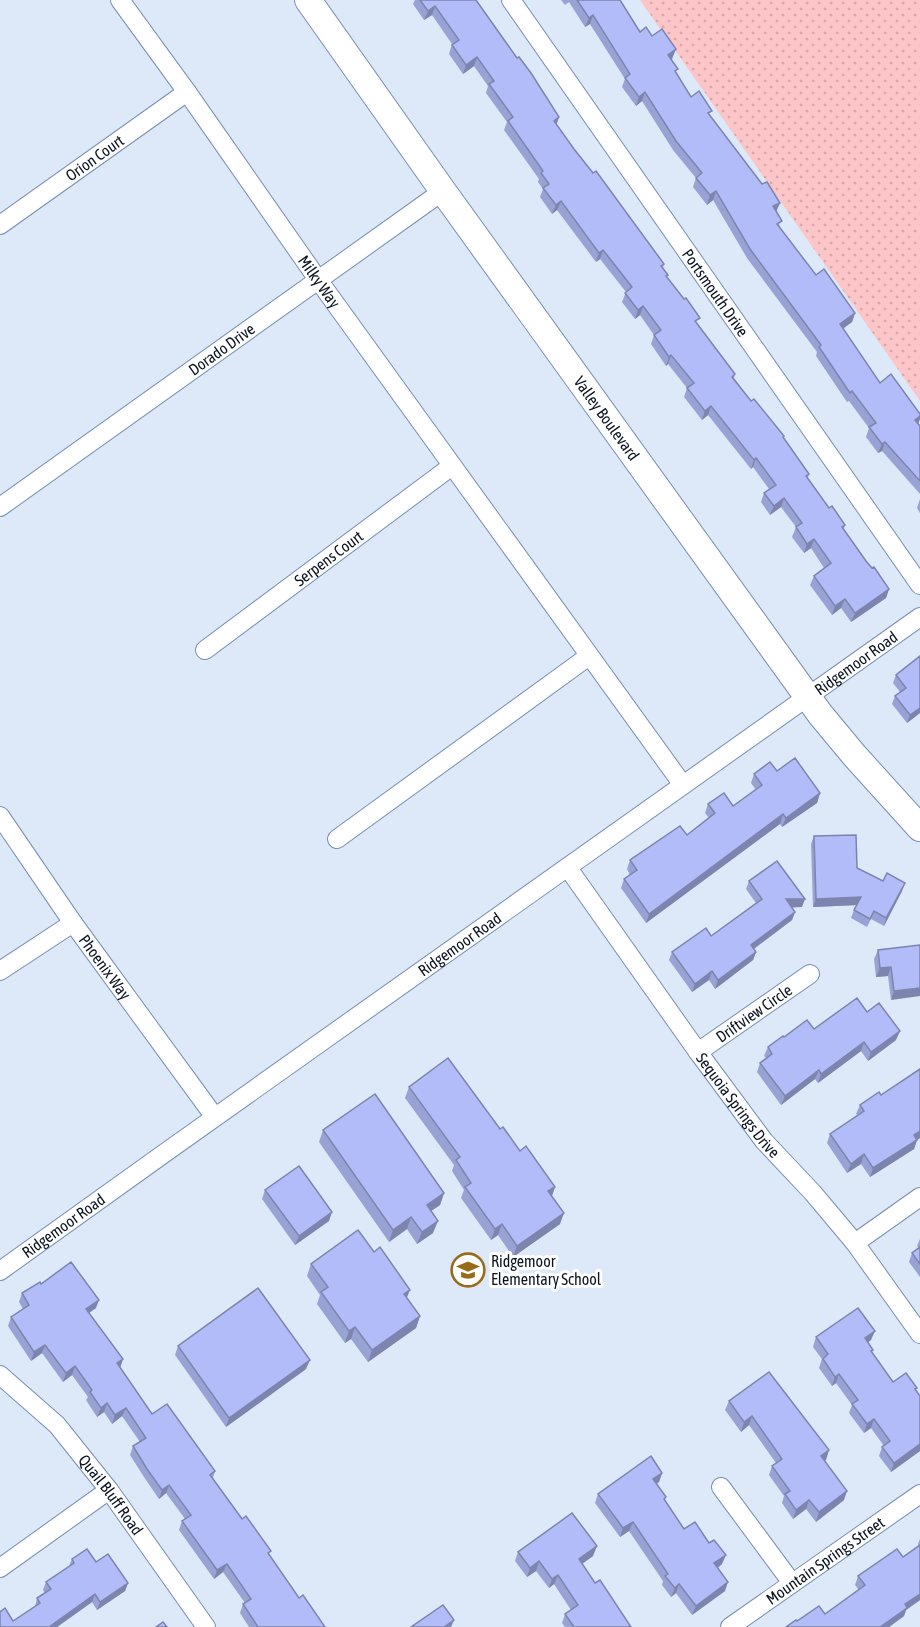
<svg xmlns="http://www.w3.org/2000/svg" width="920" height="1627" font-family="'Asap Condensed',sans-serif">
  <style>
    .grass { fill: url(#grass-dots) }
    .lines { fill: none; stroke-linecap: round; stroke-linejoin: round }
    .street-casing { stroke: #768fb3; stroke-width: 20 }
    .secondary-casing { stroke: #768fb3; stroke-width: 28 }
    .street { stroke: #fff; stroke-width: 18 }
    .secondary { stroke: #fff; stroke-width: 26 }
    .wall { fill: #99a2d5 }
    .shaded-wall { fill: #7d84ae }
    .building { fill: #b2bcf8; stroke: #7d84ae; stroke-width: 1.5 }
    .labels { text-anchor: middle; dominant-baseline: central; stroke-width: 6; stroke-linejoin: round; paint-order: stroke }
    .street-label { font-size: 16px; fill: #09121f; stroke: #fff }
    .poi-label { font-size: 16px; fill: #09121f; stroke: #fff; text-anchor: start }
  </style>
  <defs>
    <pattern id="grass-dots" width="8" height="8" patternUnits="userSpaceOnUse" patternTransform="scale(1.5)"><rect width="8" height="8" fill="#fcc5c7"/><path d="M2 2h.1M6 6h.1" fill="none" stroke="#d7a8aa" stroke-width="1.8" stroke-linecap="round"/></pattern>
  </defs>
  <rect width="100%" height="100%" fill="#dde8f8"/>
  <path class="grass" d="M 640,0 L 920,0 L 920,401 Z"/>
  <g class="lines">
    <g class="street-casing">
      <g id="street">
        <path id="s1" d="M 120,0 L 187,92 L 319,281 L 683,785"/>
        <path id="s2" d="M 511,0 L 920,585"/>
        <path id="s3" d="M 0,225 L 187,92"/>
        <path id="s4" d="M 0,507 L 443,191"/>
        <path id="s5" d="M 205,650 L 452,466"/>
        <path id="s6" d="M 0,816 L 73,923 L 214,1116"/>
        <path d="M 337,839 L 589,656"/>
        <path id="s7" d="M 568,868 L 698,1052 L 764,1141 L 813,1193 L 855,1243 L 920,1334"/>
        <path d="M 0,971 L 73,923"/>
        <path id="s8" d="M 698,1052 L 810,974"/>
        <path d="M 855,1243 L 920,1197"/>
        <path id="s9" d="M 0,1271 C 305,1051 614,837 920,617"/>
        <path id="s10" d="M 0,1375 L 57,1425 L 109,1490 L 206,1627"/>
        <path d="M 721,1487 L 792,1583"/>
        <path d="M 0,1568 L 109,1490"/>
        <path id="s11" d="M 730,1627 L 920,1494"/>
      </g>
    </g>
    <g class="secondary-casing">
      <g id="secondary">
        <path id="s12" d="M 308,0 L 443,191 L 820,714 L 854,755 L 920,828"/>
      </g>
    </g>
    <use href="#street" class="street"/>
    <use href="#secondary" class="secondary"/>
  </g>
  <g class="wall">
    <path d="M 415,0 L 476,0 L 559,117 L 556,124 L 574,149 L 664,264 L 663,267 L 668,275 L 667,278 L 698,324 L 735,374 L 734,378 L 751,401 L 784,436 L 783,438 L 809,474 L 808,478 L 829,508 L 845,525 L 844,529 L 866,561 L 889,589 L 886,598 L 851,622 L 841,608 L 832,615 L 810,585 L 814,576 L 824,568 L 811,548 L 804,553 L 792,537 L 796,527 L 781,507 L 770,515 L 761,502 L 764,493 L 769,489 L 753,467 L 751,469 L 708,415 L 702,420 L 684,397 L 687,388 L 668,364 L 666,366 L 651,344 L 654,335 L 640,315 L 635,319 L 622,302 L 626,292 L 600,259 L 596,262 L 557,210 L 552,214 L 540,197 L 543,189 L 538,182 L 539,179 L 504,130 L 507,122 L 486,93 L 488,86 L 474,66 L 463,74 L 449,54 L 452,44 L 432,15 L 424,20 L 413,4 Z"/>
    <path d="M 561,0 L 620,0 L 640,32 L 652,36 L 676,49 L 671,59 L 676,74 L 691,97 L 710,116 L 776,211 L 780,228 L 816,275 L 855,313 L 852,322 L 843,329 L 880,383 L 920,419 L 918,424 L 920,426 L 920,494 L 882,451 L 878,453 L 866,437 L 869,428 L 849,401 L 847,402 L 816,356 L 817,352 L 747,258 L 713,200 L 707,205 L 693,187 L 696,178 L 673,150 L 642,101 L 636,106 L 622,87 L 625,79 L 590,24 L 585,27 L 569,2 L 565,5 Z"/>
    <path d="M 920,499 L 920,513 L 917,508 Z"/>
    <path d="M 920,656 L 920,713 L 907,723 L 892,704 L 895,696 L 900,692 L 893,683 L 896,675 Z"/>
    <path d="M 777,771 L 820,793 L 817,803 L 782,827 L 780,824 L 646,923 L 621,888 L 624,879 L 630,875 L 627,869 L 630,860 L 687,835 L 709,818 L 705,813 L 708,804 L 733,806 L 756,790 L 751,783 L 754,774 Z"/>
    <path d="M 814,836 L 857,868 L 902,891 L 884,926 L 871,919 L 867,927 L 851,918 L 856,905 L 813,907 L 811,844 Z"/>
    <path d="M 749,881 L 802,907 L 791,907 L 795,912 L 792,920 L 754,949 L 756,952 L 753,960 L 715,989 L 709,980 L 692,992 L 669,960 L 672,952 L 711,936 L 756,903 L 746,889 Z"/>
    <path d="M 920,945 L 891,1000 L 888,976 L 876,977 L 874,959 L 878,950 Z"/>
    <path d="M 867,1012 L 896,1040 L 868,1061 L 861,1051 L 818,1083 L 815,1079 L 781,1105 L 757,1072 L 760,1063 L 766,1058 L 764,1056 L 768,1047 L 784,1037 L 814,1029 Z"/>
    <path d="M 920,1069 L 920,1138 L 917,1140 L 914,1149 L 870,1177 L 861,1164 L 847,1173 L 827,1143 L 830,1134 L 858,1115 L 856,1114 L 860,1105 L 881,1095 Z"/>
    <path d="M 409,1087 L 500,1129 L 520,1151 L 555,1187 L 552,1196 L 560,1224 L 513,1257 L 498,1235 L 491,1240 L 461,1198 L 464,1190 L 452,1171 L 454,1165 L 405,1098 Z"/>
    <path d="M 323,1130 L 444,1193 L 440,1205 L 431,1211 L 433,1233 L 417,1244 L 407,1229 L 389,1242 L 319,1142 Z"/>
    <path d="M 265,1190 L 329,1221 L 295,1245 L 262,1199 Z"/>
    <path d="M 920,1239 L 920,1277 L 909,1262 L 912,1253 L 919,1248 L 917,1246 Z"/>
    <path d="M 311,1264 L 407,1298 L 420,1316 L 416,1328 L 368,1362 L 351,1339 L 345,1343 L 317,1304 L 320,1295 L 307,1276 Z"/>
    <path d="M 41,1284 L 96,1308 L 89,1313 L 123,1359 L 120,1367 L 152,1414 L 215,1471 L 213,1478 L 269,1555 L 299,1598 L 325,1627 L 249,1627 L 240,1613 L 243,1604 L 245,1603 L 223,1572 L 214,1579 L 179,1530 L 182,1521 L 185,1519 L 166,1493 L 159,1499 L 144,1477 L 130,1455 L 133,1446 L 140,1442 L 122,1416 L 112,1424 L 104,1412 L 97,1417 L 86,1400 L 88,1397 L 72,1375 L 63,1382 L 42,1353 L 31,1361 L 8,1326 L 11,1317 L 23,1309 L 19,1302 L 22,1293 Z"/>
    <path d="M 816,1337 L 871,1340 L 868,1342 L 873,1350 L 872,1352 L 893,1382 L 916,1390 L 920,1396 L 920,1451 L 891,1472 L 879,1456 L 882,1447 L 884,1446 L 871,1428 L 864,1433 L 849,1413 L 852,1405 L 836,1383 L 832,1386 L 819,1368 L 822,1359 L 813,1347 Z"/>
    <path d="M 178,1346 L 306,1369 L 226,1427 L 175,1355 Z"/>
    <path d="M 729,1401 L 826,1460 L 825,1461 L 844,1500 L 816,1522 L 806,1509 L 793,1519 L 782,1503 L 784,1496 L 769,1475 L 772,1466 L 776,1463 L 749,1425 L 741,1432 L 725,1410 Z"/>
    <path d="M 662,1473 L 659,1482 L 656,1484 L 665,1501 L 684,1529 L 722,1564 L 718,1568 L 725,1591 L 692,1615 L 676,1593 L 671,1597 L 662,1585 L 663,1581 L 629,1531 L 620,1537 L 595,1503 L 598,1494 Z"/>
    <path d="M 920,1539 L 920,1600 L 906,1610 L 904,1616 L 889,1627 L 786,1627 L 797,1621 L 825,1614 L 859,1590 L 855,1585 L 858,1576 L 903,1557 L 919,1546 L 918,1544 Z"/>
    <path d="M 518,1552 L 593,1556 L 582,1564 L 595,1583 L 631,1627 L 565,1627 L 562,1623 L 565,1614 L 571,1610 L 554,1584 L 549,1588 L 536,1571 L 527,1577 L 515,1561 Z"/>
    <path d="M 72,1559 L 96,1562 L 128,1583 L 125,1591 L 97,1610 L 92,1602 L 57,1627 L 0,1627 L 13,1621 L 35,1607 L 37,1598 L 45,1593 L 43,1590 L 46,1582 L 69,1566 Z"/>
  </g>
  <g class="shaded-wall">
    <path d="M 435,6 L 432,15 L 424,20 L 428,11 Z"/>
    <path d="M 593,15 L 590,24 L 585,27 L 589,18 Z"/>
    <path d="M 676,49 L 672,59 L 665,64 L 668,55 Z"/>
    <path d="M 477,57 L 474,66 L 463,74 L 466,65 Z"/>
    <path d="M 645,92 L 642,101 L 636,106 L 639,97 Z"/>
    <path d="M 559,117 L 556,126 L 554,121 Z"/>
    <path d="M 716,191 L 713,200 L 707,205 L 710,195 Z"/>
    <path d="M 561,201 L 557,210 L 552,214 L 556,205 Z"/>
    <path d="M 780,203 L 776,212 L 773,206 Z"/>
    <path d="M 603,250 L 600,259 L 596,262 L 599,253 Z"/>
    <path d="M 643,306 L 640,315 L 635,319 L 638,310 Z"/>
    <path d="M 855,313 L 852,322 L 836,333 L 840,324 Z"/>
    <path d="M 671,355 L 668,364 L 666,366 L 669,357 Z"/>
    <path d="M 711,406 L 708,415 L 702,420 L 705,411 Z"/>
    <path d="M 920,416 L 920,419 L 918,424 L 915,420 Z"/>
    <path d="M 885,442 L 882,451 L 878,453 L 882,444 Z"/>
    <path d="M 756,458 L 753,467 L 751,469 L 754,460 Z"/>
    <path d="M 784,498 L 781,507 L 770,515 L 774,506 Z"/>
    <path d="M 814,539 L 811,548 L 804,553 L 807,544 Z"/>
    <path d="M 889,589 L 886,598 L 851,622 L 855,613 Z"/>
    <path d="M 845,599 L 841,608 L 832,615 L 835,606 Z"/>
    <path d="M 920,708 L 920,713 L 907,723 L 910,715 Z"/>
    <path d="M 820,793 L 817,803 L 782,827 L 786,818 Z"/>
    <path d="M 783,814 L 780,824 L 646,923 L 649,914 Z"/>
    <path d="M 905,883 L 902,891 L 884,926 L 886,918 Z"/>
    <path d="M 861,897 L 858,905 L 813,907 L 816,899 Z"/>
    <path d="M 786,899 L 805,899 L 802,907 L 783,908 Z"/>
    <path d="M 795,912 L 792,920 L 748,953 L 751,945 Z"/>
    <path d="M 756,952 L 753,960 L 715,989 L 718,980 Z"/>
    <path d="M 891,967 L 888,976 L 876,977 L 880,968 Z"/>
    <path d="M 712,971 L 709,980 L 692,992 L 695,984 Z"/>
    <path d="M 920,988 L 920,996 L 891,1000 L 894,991 Z"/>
    <path d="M 900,1031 L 896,1040 L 868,1061 L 871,1052 Z"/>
    <path d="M 864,1042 L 861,1051 L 818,1083 L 821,1074 Z"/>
    <path d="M 819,1070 L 815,1079 L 781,1105 L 785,1096 Z"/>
    <path d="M 920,1131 L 920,1138 L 912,1143 L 917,1140 L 914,1149 L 870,1177 L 873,1168 Z"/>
    <path d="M 864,1154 L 861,1164 L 847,1173 L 851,1164 Z"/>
    <path d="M 555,1187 L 551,1198 L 548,1191 Z"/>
    <path d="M 444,1193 L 440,1205 L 422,1217 L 427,1205 Z"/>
    <path d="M 332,1212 L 329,1221 L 295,1245 L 299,1236 Z"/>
    <path d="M 564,1213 L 560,1224 L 513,1257 L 517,1246 Z"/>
    <path d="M 411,1217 L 407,1229 L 389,1242 L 393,1230 Z"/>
    <path d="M 438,1221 L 433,1233 L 417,1244 L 422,1232 Z"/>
    <path d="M 502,1224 L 498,1235 L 491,1240 L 495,1229 Z"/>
    <path d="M 410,1290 L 405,1302 L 404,1294 Z"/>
    <path d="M 99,1300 L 96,1308 L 83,1317 L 86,1309 Z"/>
    <path d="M 420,1316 L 416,1328 L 368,1362 L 372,1350 Z"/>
    <path d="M 355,1327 L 351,1339 L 345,1343 L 349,1331 Z"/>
    <path d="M 875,1331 L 871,1340 L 862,1347 L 865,1338 Z"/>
    <path d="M 45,1345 L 42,1353 L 31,1361 L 34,1352 Z"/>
    <path d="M 123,1359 L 120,1368 L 117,1363 Z"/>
    <path d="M 310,1360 L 306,1369 L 226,1427 L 229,1418 Z"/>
    <path d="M 75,1366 L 72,1375 L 63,1382 L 66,1373 Z"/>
    <path d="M 839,1374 L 836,1383 L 832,1386 L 835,1377 Z"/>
    <path d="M 107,1403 L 104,1412 L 97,1417 L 101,1408 Z"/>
    <path d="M 126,1408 L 122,1416 L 112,1424 L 115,1415 Z"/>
    <path d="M 752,1416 L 749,1425 L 741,1432 L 744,1422 Z"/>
    <path d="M 874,1419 L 871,1428 L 864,1433 L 867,1424 Z"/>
    <path d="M 920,1444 L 920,1451 L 891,1472 L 894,1463 Z"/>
    <path d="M 829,1450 L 826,1460 L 818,1465 L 821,1456 Z"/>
    <path d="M 662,1473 L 659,1482 L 650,1488 L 653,1479 Z"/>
    <path d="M 169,1485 L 166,1493 L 159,1499 L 162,1490 Z"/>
    <path d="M 847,1491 L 844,1500 L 816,1522 L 819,1512 Z"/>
    <path d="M 809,1500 L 806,1509 L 793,1519 L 796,1510 Z"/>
    <path d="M 633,1522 L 629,1531 L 620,1537 L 623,1528 Z"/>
    <path d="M 597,1546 L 593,1556 L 576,1568 L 579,1559 Z"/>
    <path d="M 726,1555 L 722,1564 L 711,1573 L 714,1563 Z"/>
    <path d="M 539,1561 L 536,1571 L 527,1577 L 530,1568 Z"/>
    <path d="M 227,1564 L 223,1572 L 214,1579 L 217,1570 Z"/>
    <path d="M 558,1575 L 554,1584 L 549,1588 L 552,1579 Z"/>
    <path d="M 728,1582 L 725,1591 L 692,1615 L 696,1606 Z"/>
    <path d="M 128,1583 L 125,1591 L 97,1610 L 100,1602 Z"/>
    <path d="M 679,1584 L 676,1593 L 671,1597 L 675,1588 Z"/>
    <path d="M 95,1594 L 92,1602 L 57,1627 L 49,1627 Z"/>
    <path d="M 920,1594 L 920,1600 L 906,1610 L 904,1616 L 889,1627 L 880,1627 L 905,1604 Z"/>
    <path d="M 454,1620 L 451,1627 L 444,1627 Z"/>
  </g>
  <g class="building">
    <path d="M 420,0 L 476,0 L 517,58 L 519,57 L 531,73 L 559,117 L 554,121 L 574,149 L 593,173 L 596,171 L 664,264 L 661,266 L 668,275 L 666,276 L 684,299 L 686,298 L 700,318 L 695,321 L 735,374 L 732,377 L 751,401 L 754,399 L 784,436 L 783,437 L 809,474 L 806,476 L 829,508 L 832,506 L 845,525 L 842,527 L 866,561 L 872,568 L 874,567 L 889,589 L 855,613 L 845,599 L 835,606 L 814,576 L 831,563 L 814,539 L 807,544 L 796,527 L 802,523 L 784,498 L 774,506 L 764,493 L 776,485 L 756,458 L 754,460 L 711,406 L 705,411 L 687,388 L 694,383 L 671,355 L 669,357 L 654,335 L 661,330 L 643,306 L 638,310 L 625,293 L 632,287 L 603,250 L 599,253 L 561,201 L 556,205 L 543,188 L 549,184 L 541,173 L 543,171 L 508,121 L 513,117 L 489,84 L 494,81 L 477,57 L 466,65 L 452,45 L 459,40 L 435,6 L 428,11 Z"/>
    <path d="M 577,0 L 620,0 L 640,32 L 646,27 L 652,36 L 662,29 L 676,49 L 668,55 L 678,69 L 675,71 L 691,97 L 699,91 L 712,111 L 708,113 L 762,184 L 767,182 L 780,203 L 773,206 L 782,221 L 777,224 L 816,275 L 824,269 L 855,313 L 840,324 L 880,383 L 891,374 L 920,414 L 920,416 L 915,420 L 920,426 L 920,481 L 885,442 L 882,444 L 869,427 L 876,423 L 852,391 L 850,393 L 819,347 L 821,345 L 750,249 L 716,191 L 710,195 L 696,178 L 702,173 L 676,141 L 645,92 L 639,97 L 625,78 L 630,74 L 593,15 L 589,18 Z"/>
    <path d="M 920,656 L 920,708 L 910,715 L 895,696 L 906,688 L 896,675 Z"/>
    <path d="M 795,758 L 820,793 L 786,818 L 783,814 L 649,914 L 624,879 L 637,870 L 630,860 L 680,826 L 687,835 L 715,813 L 708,804 L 724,793 L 733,806 L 762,785 L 754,774 L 770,762 L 777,771 Z"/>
    <path d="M 856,835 L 857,868 L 883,881 L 887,873 L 905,883 L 886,918 L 874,911 L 870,919 L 854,910 L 861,897 L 816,899 L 814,836 Z"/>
    <path d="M 777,861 L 805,899 L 786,899 L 795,912 L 751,945 L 756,952 L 718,980 L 712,971 L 695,984 L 672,952 L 706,928 L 711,936 L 762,899 L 749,881 Z"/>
    <path d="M 920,945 L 920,988 L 894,991 L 891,967 L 880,968 L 878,950 Z"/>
    <path d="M 857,998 L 867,1012 L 879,1003 L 900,1031 L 871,1052 L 864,1042 L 821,1074 L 819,1070 L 785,1096 L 760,1063 L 772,1054 L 768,1047 L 783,1036 L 784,1037 L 807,1020 L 814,1029 Z"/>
    <path d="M 448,1058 L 500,1129 L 503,1127 L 520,1151 L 526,1146 L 555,1187 L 548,1191 L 564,1213 L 517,1246 L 502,1224 L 495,1229 L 465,1187 L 471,1183 L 456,1160 L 460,1157 L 409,1087 Z"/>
    <path d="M 920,1069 L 920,1131 L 914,1135 L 917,1140 L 873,1168 L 864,1154 L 851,1164 L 830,1134 L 864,1111 L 860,1105 L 879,1092 L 881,1095 Z"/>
    <path d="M 375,1094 L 444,1193 L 427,1205 L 438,1221 L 422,1232 L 411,1217 L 393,1230 L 323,1130 Z"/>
    <path d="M 299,1166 L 332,1212 L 299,1236 L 265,1190 Z"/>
    <path d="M 358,1230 L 374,1252 L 380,1247 L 410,1290 L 404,1294 L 420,1316 L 372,1350 L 355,1327 L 349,1331 L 321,1292 L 328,1287 L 311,1264 Z"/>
    <path d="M 920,1247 L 920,1264 L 912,1253 Z"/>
    <path d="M 71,1262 L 99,1300 L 86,1309 L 123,1359 L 117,1363 L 152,1414 L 167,1404 L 215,1471 L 210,1475 L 242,1519 L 246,1516 L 271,1551 L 268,1553 L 299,1598 L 303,1595 L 325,1627 L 258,1627 L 243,1604 L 251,1599 L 227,1564 L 217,1570 L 182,1521 L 191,1515 L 169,1485 L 162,1490 L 147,1469 L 133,1446 L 146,1438 L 126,1408 L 115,1415 L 107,1403 L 101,1408 L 90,1392 L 92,1390 L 75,1366 L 66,1373 L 45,1345 L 34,1352 L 11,1317 L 29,1305 L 22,1293 L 40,1282 L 41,1284 Z"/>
    <path d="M 258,1288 L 310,1360 L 229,1418 L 178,1346 Z"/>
    <path d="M 858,1308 L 875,1331 L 865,1338 L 873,1350 L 871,1351 L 893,1382 L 906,1373 L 917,1388 L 915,1389 L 920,1396 L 920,1444 L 894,1463 L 882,1447 L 890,1441 L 874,1419 L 867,1424 L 852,1404 L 858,1400 L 839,1374 L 835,1377 L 823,1359 L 828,1354 L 816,1337 Z"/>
    <path d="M 769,1372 L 829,1450 L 821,1456 L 847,1491 L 819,1512 L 809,1500 L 796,1510 L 785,1494 L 790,1491 L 772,1466 L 782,1459 L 752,1416 L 744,1422 L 729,1401 Z"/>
    <path d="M 651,1456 L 662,1473 L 653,1479 L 666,1497 L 664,1499 L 684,1529 L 695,1522 L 709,1543 L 714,1540 L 726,1555 L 714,1563 L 728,1582 L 696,1606 L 679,1584 L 675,1588 L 665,1576 L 668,1574 L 633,1522 L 623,1528 L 598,1494 Z"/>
    <path d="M 572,1513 L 597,1546 L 579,1559 L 595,1583 L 600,1580 L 631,1627 L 574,1627 L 565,1614 L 578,1605 L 558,1575 L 552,1579 L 539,1561 L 530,1568 L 518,1552 Z"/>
    <path d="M 920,1545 L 920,1594 L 905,1604 L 907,1608 L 880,1627 L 786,1627 L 796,1620 L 797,1621 L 819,1606 L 825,1614 L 865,1585 L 858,1576 L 897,1549 L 903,1557 Z"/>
    <path d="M 87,1549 L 96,1562 L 108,1554 L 128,1583 L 100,1602 L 95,1594 L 49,1627 L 0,1627 L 0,1612 L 5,1608 L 13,1621 L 40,1603 L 37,1598 L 51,1589 L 46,1582 L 74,1563 L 72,1559 Z"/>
    <path d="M 443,1605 L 454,1620 L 444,1627 L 411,1627 Z"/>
    <path d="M 163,1622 L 167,1627 L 156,1627 Z"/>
  </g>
  <defs>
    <g id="school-ring" transform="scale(1.725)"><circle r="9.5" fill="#fff" stroke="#986b1a" stroke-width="1.5"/><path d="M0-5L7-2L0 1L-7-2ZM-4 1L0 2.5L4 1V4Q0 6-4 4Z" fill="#986b1a"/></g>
  </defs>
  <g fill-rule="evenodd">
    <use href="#school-ring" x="468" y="1270"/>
  </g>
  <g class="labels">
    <g class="street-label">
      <text stroke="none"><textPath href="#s3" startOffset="116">Orion Court</textPath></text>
      <text stroke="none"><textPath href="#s1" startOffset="345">Milky Way</textPath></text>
      <text stroke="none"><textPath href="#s2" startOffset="357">Portsmouth Drive</textPath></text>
      <text stroke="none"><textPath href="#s4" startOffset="272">Dorado Drive</textPath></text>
      <text stroke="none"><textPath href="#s12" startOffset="514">Valley Boulevard</textPath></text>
      <text stroke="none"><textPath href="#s5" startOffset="154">Serpens Court</textPath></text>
      <text stroke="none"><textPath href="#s9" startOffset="1050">Ridgemoor Road</textPath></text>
      <text stroke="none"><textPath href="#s9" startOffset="564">Ridgemoor Road</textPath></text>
      <text stroke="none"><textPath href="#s6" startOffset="184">Phoenix Way</textPath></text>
      <text stroke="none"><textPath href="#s8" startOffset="68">Driftview Circle</textPath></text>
      <text stroke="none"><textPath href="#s7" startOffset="292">Sequoia Springs Drive</textPath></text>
      <text stroke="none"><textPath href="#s9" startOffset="78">Ridgemoor Road</textPath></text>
      <text stroke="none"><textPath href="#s10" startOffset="164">Quail Bluff Road</textPath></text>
      <text stroke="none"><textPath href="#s11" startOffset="116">Mountain Springs Street</textPath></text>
    </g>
    <g class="poi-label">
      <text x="491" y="1261">Ridgemoor<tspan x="491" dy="18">Elementary School</tspan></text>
    </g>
  </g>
</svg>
